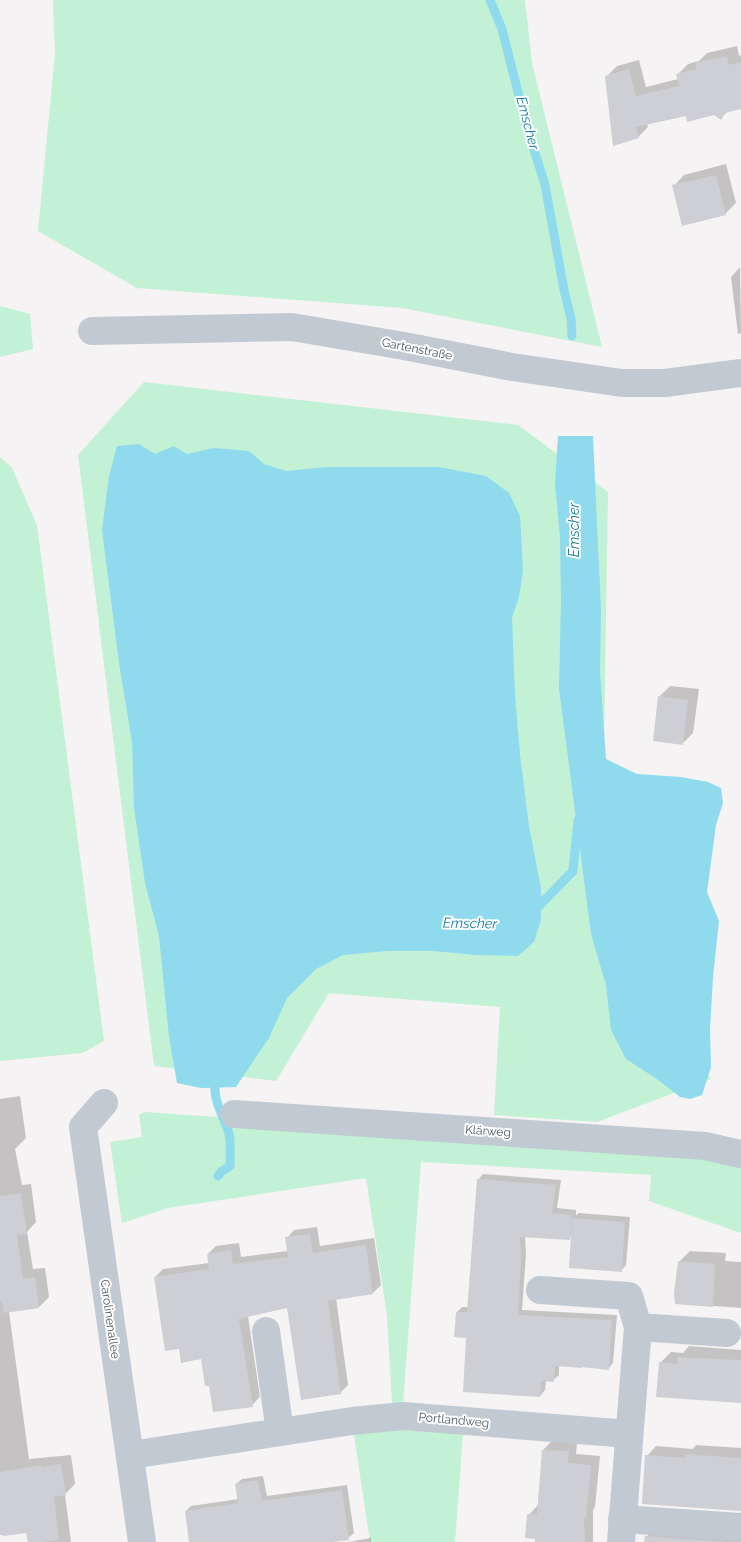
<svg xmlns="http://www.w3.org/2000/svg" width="741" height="1542" font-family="Raleway,sans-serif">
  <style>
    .green { fill: #c3f1d5 }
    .water { fill: #90daee }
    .shadow { fill: #0003 }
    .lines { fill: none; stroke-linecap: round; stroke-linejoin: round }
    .stream { stroke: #90daee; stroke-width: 9 }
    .building { fill: #cdcfd5 }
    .minor { stroke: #c1cad2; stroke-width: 28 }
    .labels { text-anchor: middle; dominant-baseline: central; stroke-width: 4; stroke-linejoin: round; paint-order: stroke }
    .street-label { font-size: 12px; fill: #4a5661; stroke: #fff }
    .water-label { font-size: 14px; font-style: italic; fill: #0c7c9b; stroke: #fff }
  </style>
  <rect width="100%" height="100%" fill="#f5f3f3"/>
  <g class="green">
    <path d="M 53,0 L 525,0 L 532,63 L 602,347 L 402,308 L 137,288 L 38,231 L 55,53 Z"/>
    <path d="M 0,306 L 30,314 L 33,349 L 0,357 Z"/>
    <path d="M 144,382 L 518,425 L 608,492 L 601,933 L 711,1079 L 597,1122 L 494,1115 L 500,1007 L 329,993 L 276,1081 L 154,1066 L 78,455 Z"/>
    <path d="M 0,457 L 12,468 L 37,525 L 104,1041 L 82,1053 L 0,1061 Z"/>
    <path d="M 145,1112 L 690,1150 L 741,1160 L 741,1233 L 649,1201 L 651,1175 L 421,1162 L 403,1404 L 392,1403 L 387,1316 L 366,1178 L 168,1208 L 122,1223 L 110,1142 L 142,1137 L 139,1115 Z"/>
    <path d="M 389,1429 L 463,1434 L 455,1542 L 370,1542 L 354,1435 Z"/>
  </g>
  <g class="water">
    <path d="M 558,436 L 593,436 L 601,609 L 600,672 L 606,759 L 637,774 L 681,777 L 708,782 L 721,788 L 723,803 L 716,825 L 707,892 L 719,921 L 713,977 L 710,1029 L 711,1067 L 702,1095 L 690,1099 L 680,1097 L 657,1079 L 626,1059 L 611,1030 L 606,985 L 591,934 L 559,689 L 561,601 L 560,538 L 555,483 Z"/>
    <path d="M 139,444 L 155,454 L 174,446 L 187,454 L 214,448 L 249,451 L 264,464 L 286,471 L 327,467 L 439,467 L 486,476 L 509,493 L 520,516 L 523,571 L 519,597 L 512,617 L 515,695 L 520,755 L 529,826 L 541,888 L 541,920 L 534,942 L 518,956 L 476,955 L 433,951 L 387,951 L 343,955 L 316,969 L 287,998 L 269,1038 L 236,1087 L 201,1088 L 177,1083 L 169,1037 L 159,936 L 145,883 L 134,808 L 132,742 L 119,663 L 102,530 L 109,476 L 117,446 Z"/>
  </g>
  <g class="shadow">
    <path d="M 737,46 L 739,56 L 741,55 L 741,108 L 728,111 L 721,118 L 715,114 L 687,114 L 647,123 L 648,127 L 638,137 L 607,76 L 617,66 L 639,60 L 646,87 L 678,79 L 678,74 L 688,64 L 699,61 L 707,53 Z"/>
    <path d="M 726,164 L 736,203 L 725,214 L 674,186 L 684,175 Z"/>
    <path d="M 740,267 L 741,333 L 738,334 L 731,277 Z"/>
    <path d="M 670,686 L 699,689 L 693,733 L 682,744 L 659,697 Z"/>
    <path d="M 20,1096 L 26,1138 L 15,1149 L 22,1185 L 31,1184 L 36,1222 L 27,1232 L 33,1269 L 45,1268 L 49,1297 L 39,1307 L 9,1312 L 29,1459 L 71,1455 L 75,1484 L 65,1494 L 71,1542 L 29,1542 L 28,1531 L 0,1534 L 0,1099 Z"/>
    <path d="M 483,1174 L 561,1180 L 557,1208 L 576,1210 L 576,1216 L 578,1213 L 630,1217 L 626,1265 L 621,1271 L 572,1235 L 569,1238 L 525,1236 L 526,1254 L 522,1310 L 617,1315 L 613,1363 L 608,1369 L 559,1365 L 559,1375 L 553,1380 L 546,1380 L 545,1390 L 540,1396 L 467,1336 L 457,1312 L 462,1307 L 469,1307 L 478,1180 Z"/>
    <path d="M 317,1227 L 320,1246 L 374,1238 L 381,1285 L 373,1293 L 336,1298 L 348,1385 L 340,1393 L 288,1307 L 248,1316 L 260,1397 L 252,1405 L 210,1385 L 202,1358 L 180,1348 L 155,1277 L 163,1269 L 209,1263 L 208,1254 L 216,1246 L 239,1243 L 241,1257 L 288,1251 L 287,1238 L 294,1230 Z"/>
    <path d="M 690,1251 L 726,1253 L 725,1261 L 741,1262 L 741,1308 L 676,1303 L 679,1262 Z"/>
    <path d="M 689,1346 L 741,1350 L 741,1402 L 660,1363 L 671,1352 L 683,1353 Z"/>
    <path d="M 552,1441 L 577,1442 L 576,1454 L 600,1456 L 595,1507 L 593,1510 L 593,1542 L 536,1542 L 529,1515 L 538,1505 L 543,1450 Z"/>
    <path d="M 696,1445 L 741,1448 L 741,1510 L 647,1456 L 656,1446 L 693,1449 Z"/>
    <path d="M 263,1476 L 267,1496 L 347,1485 L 354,1533 L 348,1538 L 324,1542 L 191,1542 L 186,1511 L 191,1506 L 239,1499 L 236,1484 L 242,1479 Z"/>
    <path d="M 656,1527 L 741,1532 L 741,1542 L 646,1542 L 646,1537 Z"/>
    <path d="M 371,1538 L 371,1542 L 347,1542 L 348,1542 Z"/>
  </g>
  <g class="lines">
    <g class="stream">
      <path d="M 490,0 L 502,29 L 526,124 L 545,185 L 564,290 L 571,319 L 572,336"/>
      <path d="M 534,911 L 573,871 L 578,820"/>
      <path d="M 217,1077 C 209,1095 225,1118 229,1134 C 231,1140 230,1159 230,1166 L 222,1171 L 218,1176"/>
    </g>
  </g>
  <g class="building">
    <path d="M 727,56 L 729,65 L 741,62 L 741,109 L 725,113 L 721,120 L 714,115 L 687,122 L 686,116 L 636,127 L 639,138 L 613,146 L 605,76 L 629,69 L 636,96 L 679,86 L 676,74 L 696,69 L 695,63 Z"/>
    <path d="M 716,175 L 726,215 L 682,226 L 672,185 Z"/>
    <path d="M 658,696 L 688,700 L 683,745 L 653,741 Z"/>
    <path d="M 477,1179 L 556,1185 L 552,1213 L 572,1215 L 570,1240 L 520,1237 L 521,1260 L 518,1315 L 612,1320 L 609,1370 L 582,1367 L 582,1368 L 555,1366 L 554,1382 L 541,1381 L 540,1397 L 463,1392 L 466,1338 L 454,1337 L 455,1325 L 456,1312 L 467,1312 Z"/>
    <path d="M 21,1193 L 27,1234 L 17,1235 L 23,1279 L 35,1277 L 39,1308 L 4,1313 L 2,1301 L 0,1301 L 0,1196 Z"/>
    <path d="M 572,1218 L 625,1222 L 622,1272 L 569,1268 Z"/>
    <path d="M 310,1234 L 313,1253 L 366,1245 L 373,1294 L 328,1301 L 341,1394 L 301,1400 L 287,1308 L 239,1319 L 253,1407 L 213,1412 L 209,1386 L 205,1386 L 201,1359 L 181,1363 L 179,1349 L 165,1351 L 154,1277 L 209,1269 L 207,1254 L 231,1250 L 233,1264 L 288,1257 L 285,1237 Z"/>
    <path d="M 678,1261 L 715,1264 L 713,1307 L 675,1304 L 674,1293 Z"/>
    <path d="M 677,1357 L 741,1360 L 741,1403 L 656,1397 L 659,1362 L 677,1364 Z"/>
    <path d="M 542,1450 L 569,1451 L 568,1463 L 591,1465 L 586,1518 L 584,1518 L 585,1542 L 535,1542 L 535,1539 L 525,1538 L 527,1514 L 537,1514 Z"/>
    <path d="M 685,1454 L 741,1458 L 741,1511 L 642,1504 L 645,1455 L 685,1458 Z"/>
    <path d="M 61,1464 L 66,1495 L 54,1497 L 59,1540 L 44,1542 L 28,1542 L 26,1533 L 4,1536 L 3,1535 L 0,1535 L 0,1472 L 41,1465 L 41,1467 Z"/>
    <path d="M 258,1480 L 262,1501 L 342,1490 L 349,1540 L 333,1542 L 189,1542 L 185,1511 L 238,1503 L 235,1484 Z"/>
    <path d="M 645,1536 L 731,1542 L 644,1542 Z"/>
  </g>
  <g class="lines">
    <g class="minor">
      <path d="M 92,331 L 292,327 L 404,346 L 512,367 L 622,383 L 665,383 L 741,373"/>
      <path d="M 104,1103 L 83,1127 L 142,1542"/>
      <path d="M 234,1114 L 705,1146 L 741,1154"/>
      <path d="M 540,1290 L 629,1296 L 638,1327 L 621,1542"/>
      <path d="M 638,1327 L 727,1333"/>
      <path d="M 266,1331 L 280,1432"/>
      <path d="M 131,1455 L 352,1421 L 403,1416 L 629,1434"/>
      <path d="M 622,1519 L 741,1527"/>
    </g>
  </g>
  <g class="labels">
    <g class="street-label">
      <text transform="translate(417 349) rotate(11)">Gartenstraße</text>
      <text transform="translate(488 1131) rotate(4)">Klärweg</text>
      <text transform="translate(110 1319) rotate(82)">Carolinenallee</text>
      <text transform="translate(454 1420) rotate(5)">Portlandweg</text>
    </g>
    <g class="water-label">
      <text transform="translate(528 123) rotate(75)">Emscher</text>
      <text transform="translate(574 530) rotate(-90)">Emscher</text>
      <text transform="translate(470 923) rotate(1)">Emscher</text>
    </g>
  </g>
</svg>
